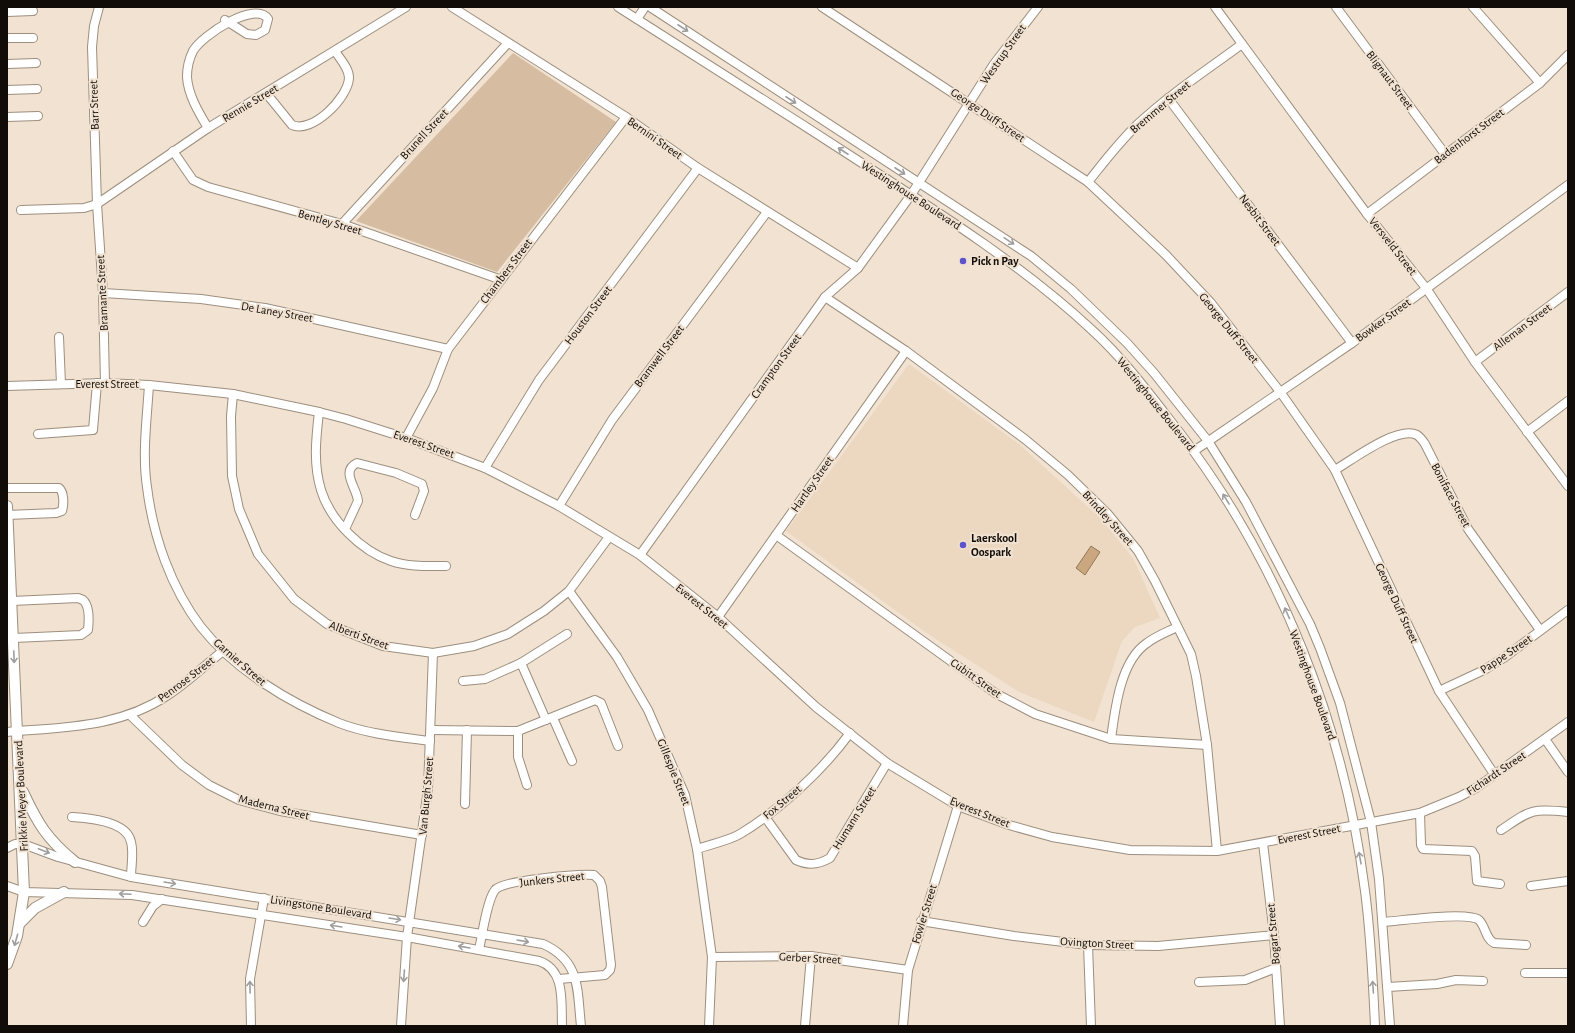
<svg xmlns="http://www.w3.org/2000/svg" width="1575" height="1033" font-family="'Alegreya Sans',sans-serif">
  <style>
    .built { fill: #ecd8c1 }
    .green { fill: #d6bda1 }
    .water { fill: #caa77e; stroke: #92785a }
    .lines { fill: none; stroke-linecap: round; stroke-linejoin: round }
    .minor-casing { stroke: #9d8f7f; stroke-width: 10 }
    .major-casing { stroke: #9d8f7f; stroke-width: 12 }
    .minor { stroke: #fff; stroke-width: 8 }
    .major { stroke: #fff; stroke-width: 10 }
    .oneway { stroke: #a09e9c }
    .poi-dot { fill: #5c54cc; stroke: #f1e2d1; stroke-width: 1.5 }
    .labels { text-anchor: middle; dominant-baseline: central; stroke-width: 4; stroke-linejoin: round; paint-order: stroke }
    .street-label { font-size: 12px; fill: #110c07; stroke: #f1e2d1 }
    .poi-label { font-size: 12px; font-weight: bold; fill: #110c07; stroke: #f1e2d1; text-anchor: start }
  </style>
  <rect width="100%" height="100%" fill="#f1e2d1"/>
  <path class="built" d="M 909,364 L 1020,445 L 1100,518 L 1133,558 L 1160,618 L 1135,627 L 1122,641 L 1094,722 L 1019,692 L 928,634 L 786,531 Z"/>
  <path class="green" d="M 513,53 L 616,122 L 497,272 L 356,221 Z"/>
  <path class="water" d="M 1091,546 L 1100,552 L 1085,575 L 1076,568 Z"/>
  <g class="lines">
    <g class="minor-casing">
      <g id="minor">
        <path d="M 99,7 L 94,26 L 92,47 L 97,204 L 103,293 L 105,383"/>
        <path d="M 452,7 L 626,117 L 698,168 L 858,268"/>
        <path d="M 618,7 C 701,60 785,113 868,167 C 946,217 1024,267 1092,330 C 1125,360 1152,397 1180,433 C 1281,565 1344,726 1365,891 C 1371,936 1373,981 1375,1026"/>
        <path d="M 650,7 L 1031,256 L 1071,289 L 1127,343 L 1154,373 L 1208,441 L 1246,502 L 1310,624 L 1320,648 L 1340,703 L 1371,822 L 1379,879 L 1390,1026"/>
        <path d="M 822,7 L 1088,182 L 1166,255 L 1211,303 L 1281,393 L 1335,470 L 1439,691 L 1494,774"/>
        <path d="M 1215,7 L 1367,214 L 1426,288 L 1475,362 L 1568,486"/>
        <path d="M 1336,7 L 1445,154"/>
        <path d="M 1473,7 L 1540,83"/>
        <path d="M 7,12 L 33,11"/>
        <path d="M 637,19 L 645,7"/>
        <path d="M 7,38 L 33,38"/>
        <path d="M 7,64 L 36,63"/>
        <path d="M 7,90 L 37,89"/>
        <path d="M 266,93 L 292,125 C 312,134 348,98 349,78 C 349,68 340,59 335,51"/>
        <path d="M 1168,98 L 1352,343"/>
        <path d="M 7,117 L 38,116"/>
        <path d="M 208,128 C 199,113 188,95 187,77 C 187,68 189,59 193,51 C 202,35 256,0 268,19 L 265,30 L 256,35 L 247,34 L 225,20"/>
        <path d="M 173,151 L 193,180 L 208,187 L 342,224 L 499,279"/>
        <path d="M 1088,182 C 1104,162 1119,142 1138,124 C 1170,94 1207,70 1242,44"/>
        <path d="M 21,210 L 84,208 L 97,204 L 208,128 L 406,7"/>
        <path d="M 1367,214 L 1540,83 L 1568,55"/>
        <path d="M 342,224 L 507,44"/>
        <path d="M 103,293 L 201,299 L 265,308 L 448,349"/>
        <path d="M 825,297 L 906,351 L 1026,440 L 1068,475 L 1107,513 L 1138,551 L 1155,581 L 1191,654 L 1196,676 L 1207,745 L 1217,851"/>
        <path d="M 59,337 L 61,384"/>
        <path d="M 1475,362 L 1568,292"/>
        <path d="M 149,385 C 147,418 142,454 147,487 C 153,536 171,588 201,627 C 235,670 288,702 339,723 C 367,734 400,737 430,741"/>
        <path d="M 7,386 L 105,383 L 149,385 L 233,394 L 319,412 L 346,419 L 406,438 L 485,468 L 559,506 L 640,555 L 718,617 L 816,707 L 887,763 L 958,806 L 1009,825 L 1052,837 L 1130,850 L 1217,851 L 1420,813 L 1459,797 L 1476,788 L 1568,722"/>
        <path d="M 233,394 L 231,416 L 232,476 L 239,509 L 258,554 L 294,599 L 327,624 L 383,646 L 433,653 L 474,646 L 508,634 L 544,611 L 569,591 L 609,537"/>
        <path d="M 319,412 C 316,438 313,464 321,490 C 330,520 361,551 391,561 C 409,567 427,566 446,566"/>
        <path d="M 1527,432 L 1568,401"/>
        <path d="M 38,434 L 93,430 L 97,383"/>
        <path d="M 406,438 L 433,388 L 448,349 L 626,117"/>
        <path d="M 1194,451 L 1352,343 L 1568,185"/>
        <path d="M 485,468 L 539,380 L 698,168"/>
        <path d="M 1335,470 C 1352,460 1398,425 1417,435 C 1420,437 1423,441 1425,444 L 1468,529 L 1540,630"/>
        <path d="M 7,488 L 59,488 C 64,492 64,504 62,511 L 56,513 L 7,515"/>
        <path d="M 559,506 L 612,420 L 767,212"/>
        <path d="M 345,529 L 358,501 C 357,488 340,471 357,463 L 396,473 L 422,484 L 424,491 L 415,515"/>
        <path d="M 776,535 L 995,693 L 1035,714 L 1111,739 L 1207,745"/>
        <path d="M 640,555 L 825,297 L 858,268 L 911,195 L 994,64 L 1038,7"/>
        <path d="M 569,591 L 617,657 L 648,710 L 685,795 L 697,849 L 712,957 L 709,1026"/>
        <path d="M 12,601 L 78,598 L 83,600 C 90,606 89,621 88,630 L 81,635 L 14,638"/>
        <path d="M 718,617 L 906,351"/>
        <path d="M 521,663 L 567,634"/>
        <path d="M 463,681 L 485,679 L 521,663 L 546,720"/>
        <path d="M 1439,691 L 1484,670 L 1505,657 L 1568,610"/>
        <path d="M 130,715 L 182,765 L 209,785 L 239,800 L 280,811 L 422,835"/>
        <path d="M 553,718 L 572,761"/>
        <path d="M 431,730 L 518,731 L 595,700 L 601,703 L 618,746"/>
        <path d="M 518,731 L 518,757 L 527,785"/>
        <path d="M 7,732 C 64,727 119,728 168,695 C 188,682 205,665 223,651"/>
        <path d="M 1111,739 C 1115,710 1120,661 1147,643 C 1156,636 1167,632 1177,627"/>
        <path d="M 1545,739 L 1568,772"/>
        <path d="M 465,804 L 467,730"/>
        <path d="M 1420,813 L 1421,845 L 1423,849 L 1472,851 L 1475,856 L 1477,881 L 1500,884"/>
        <path d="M 72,817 C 89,818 127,821 131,842 C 134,853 131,866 131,877"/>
        <path d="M 765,817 L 796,860 C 808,866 818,865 830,858 L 887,763"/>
        <path d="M 1501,830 C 1531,810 1531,808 1568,812"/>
        <path d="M 1263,843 L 1274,935 L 1280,1026"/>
        <path d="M 7,848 L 15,844 L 23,844 L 58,857 L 131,877 L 543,944 C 581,961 577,990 581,1026"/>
        <path d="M 697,849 C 711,844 728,841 740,834 C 780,810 823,770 850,733"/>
        <path d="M 7,886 L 24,892 L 132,895 L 407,937 L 539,961 C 566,970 561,1003 562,1026"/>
        <path d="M 1531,886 L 1568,881"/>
        <path d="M 921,921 L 1014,936 L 1088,945 L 1158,946 L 1274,935"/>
        <path d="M 143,922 L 153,906 L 162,899"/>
        <path d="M 1383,922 C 1400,921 1468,911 1479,920 C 1486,927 1485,938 1494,943 L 1526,945"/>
        <path d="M 1088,945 L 1091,1026"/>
        <path d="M 479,950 C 482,936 487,900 495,890 C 503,880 578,874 594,875 L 600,881 L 602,887 L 611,965 L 610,970 L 605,975 L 559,979"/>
        <path d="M 712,957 L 811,956 L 908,970"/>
        <path d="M 1525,973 L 1568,973"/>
        <path d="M 1199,982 L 1245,980 L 1276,968"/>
        <path d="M 1388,987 L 1437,984 L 1456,980 L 1483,981"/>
        <path d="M 251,1026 L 250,979 L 264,898"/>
        <path d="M 401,1026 L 407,937 L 428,789 L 433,653"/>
        <path d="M 805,1026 L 811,956"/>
        <path d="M 903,1026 L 908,970 L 958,806"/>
      </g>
    </g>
    <g class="major-casing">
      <g id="major">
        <path d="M 7,506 L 24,892 L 17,936 L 7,964"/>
        <path d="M 23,792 C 38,824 47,839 75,862"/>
        <path d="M 19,924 L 35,908 L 64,892"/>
      </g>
    </g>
    <use href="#minor" class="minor"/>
    <use href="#major" class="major"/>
  </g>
  <defs><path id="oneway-shaft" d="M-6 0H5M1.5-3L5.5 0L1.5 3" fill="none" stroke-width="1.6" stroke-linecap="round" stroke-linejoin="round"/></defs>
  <g class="oneway">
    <use href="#oneway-shaft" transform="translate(683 28) rotate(33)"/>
    <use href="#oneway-shaft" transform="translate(791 100) rotate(33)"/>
    <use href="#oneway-shaft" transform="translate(843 151) rotate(-147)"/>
    <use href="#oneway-shaft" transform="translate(900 171) rotate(33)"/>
    <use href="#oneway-shaft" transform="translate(1009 241) rotate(34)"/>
    <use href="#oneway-shaft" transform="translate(1226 499) rotate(-122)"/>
    <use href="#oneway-shaft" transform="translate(1287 613) rotate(-114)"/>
    <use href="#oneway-shaft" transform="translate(14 657) rotate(88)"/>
    <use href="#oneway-shaft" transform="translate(44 851) rotate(21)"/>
    <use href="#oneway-shaft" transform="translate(1360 858) rotate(-100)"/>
    <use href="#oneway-shaft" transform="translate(170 883) rotate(9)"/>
    <use href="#oneway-shaft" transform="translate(125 894) rotate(-177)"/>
    <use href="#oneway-shaft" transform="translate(395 919) rotate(9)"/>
    <use href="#oneway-shaft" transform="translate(336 926) rotate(-171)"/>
    <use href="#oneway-shaft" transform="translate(16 940) rotate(106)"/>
    <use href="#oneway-shaft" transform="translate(523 941) rotate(10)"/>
    <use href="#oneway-shaft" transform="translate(464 947) rotate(-170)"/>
    <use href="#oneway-shaft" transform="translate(404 976) rotate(94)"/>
    <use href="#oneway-shaft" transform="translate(250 987) rotate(-91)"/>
    <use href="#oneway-shaft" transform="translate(1373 987) rotate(-94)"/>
  </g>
  <g class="poi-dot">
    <circle cx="963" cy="261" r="4"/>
    <circle cx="963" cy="545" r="4"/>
  </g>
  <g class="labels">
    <g class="street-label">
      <text transform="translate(1003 54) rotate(-55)">Westrup Street</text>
      <text transform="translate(1390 80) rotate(53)">Blignaut Street</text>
      <text transform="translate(250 103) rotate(-31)">Rennie Street</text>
      <text transform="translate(94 105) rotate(-92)">Barr Street</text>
      <text transform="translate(1160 107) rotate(-40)">Bremmer Street</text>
      <text transform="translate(988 115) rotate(34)">George Duff Street</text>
      <text transform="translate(424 134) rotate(-47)">Brunell Street</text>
      <text transform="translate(1469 136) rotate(-37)">Badenhorst Street</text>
      <text transform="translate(655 138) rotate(35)">Bernini Street</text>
      <text transform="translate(911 195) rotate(33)">Westinghouse Boulevard</text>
      <text transform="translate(1260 220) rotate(53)">Nesbit Street</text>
      <text transform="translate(330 222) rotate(16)">Bentley Street</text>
      <text transform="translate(1393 246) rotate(52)">Versveld Street</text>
      <text transform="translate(506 271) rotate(-53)">Chambers Street</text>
      <text transform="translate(102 293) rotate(-93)">Bramante Street</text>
      <text transform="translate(277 312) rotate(10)">De Laney Street</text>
      <text transform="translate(588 315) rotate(-53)">Houston Street</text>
      <text transform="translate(1383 320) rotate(-36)">Bowker Street</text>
      <text transform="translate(1522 327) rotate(-37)">Alleman Street</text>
      <text transform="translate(1229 328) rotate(51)">George Duff Street</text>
      <text transform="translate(659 356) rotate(-53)">Bramwell Street</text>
      <text transform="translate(776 366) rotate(-54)">Crampton Street</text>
      <text x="107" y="384">Everest Street</text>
      <text transform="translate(1156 404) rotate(51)">Westinghouse Boulevard</text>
      <text transform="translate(424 444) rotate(19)">Everest Street</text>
      <text transform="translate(812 484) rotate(-55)">Hartley Street</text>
      <text transform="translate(1451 495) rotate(62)">Boniface Street</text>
      <text transform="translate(1108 518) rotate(48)">Brindley Street</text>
      <text transform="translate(1397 603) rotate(65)">George Duff Street</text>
      <text transform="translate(702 606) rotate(39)">Everest Street</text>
      <text transform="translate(359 635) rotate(20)">Alberti Street</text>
      <text transform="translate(1506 654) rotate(-34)">Pappe Street</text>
      <text transform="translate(240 662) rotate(41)">Garnier Street</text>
      <text transform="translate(976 678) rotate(35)">Cubitt Street</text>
      <text transform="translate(186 679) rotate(-37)">Penrose Street</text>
      <text transform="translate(1313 685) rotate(70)">Westinghouse Boulevard</text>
      <text transform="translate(674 772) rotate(68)">Gillespie Street</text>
      <text transform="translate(1496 773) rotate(-34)">Fichardt Street</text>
      <text transform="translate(21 796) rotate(-93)">Frikkie Meyer Boulevard</text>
      <text transform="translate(426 796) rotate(-85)">Van Burgh Street</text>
      <text transform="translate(782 802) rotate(-40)">Fox Street</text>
      <text transform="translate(274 807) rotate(14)">Maderna Street</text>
      <text transform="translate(980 812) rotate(22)">Everest Street</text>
      <text transform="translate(854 818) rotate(-58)">Humann Street</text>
      <text transform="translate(1309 834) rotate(-11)">Everest Street</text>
      <text transform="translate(552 879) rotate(-6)">Junkers Street</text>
      <text transform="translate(321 907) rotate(9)">Livingstone Boulevard</text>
      <text transform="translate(924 914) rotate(-73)">Fowler Street</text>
      <text transform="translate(1273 934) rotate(-95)">Bogart Street</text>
      <text transform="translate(1097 943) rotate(3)">Ovington Street</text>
      <text transform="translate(810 958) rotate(3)">Gerber Street</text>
    </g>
    <g class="poi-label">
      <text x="971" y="261">Pick n Pay</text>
      <text x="971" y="538">Laerskool<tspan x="971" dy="14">Oospark</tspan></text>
    </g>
  </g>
  <rect width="1575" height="1033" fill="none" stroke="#110c07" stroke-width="16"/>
</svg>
